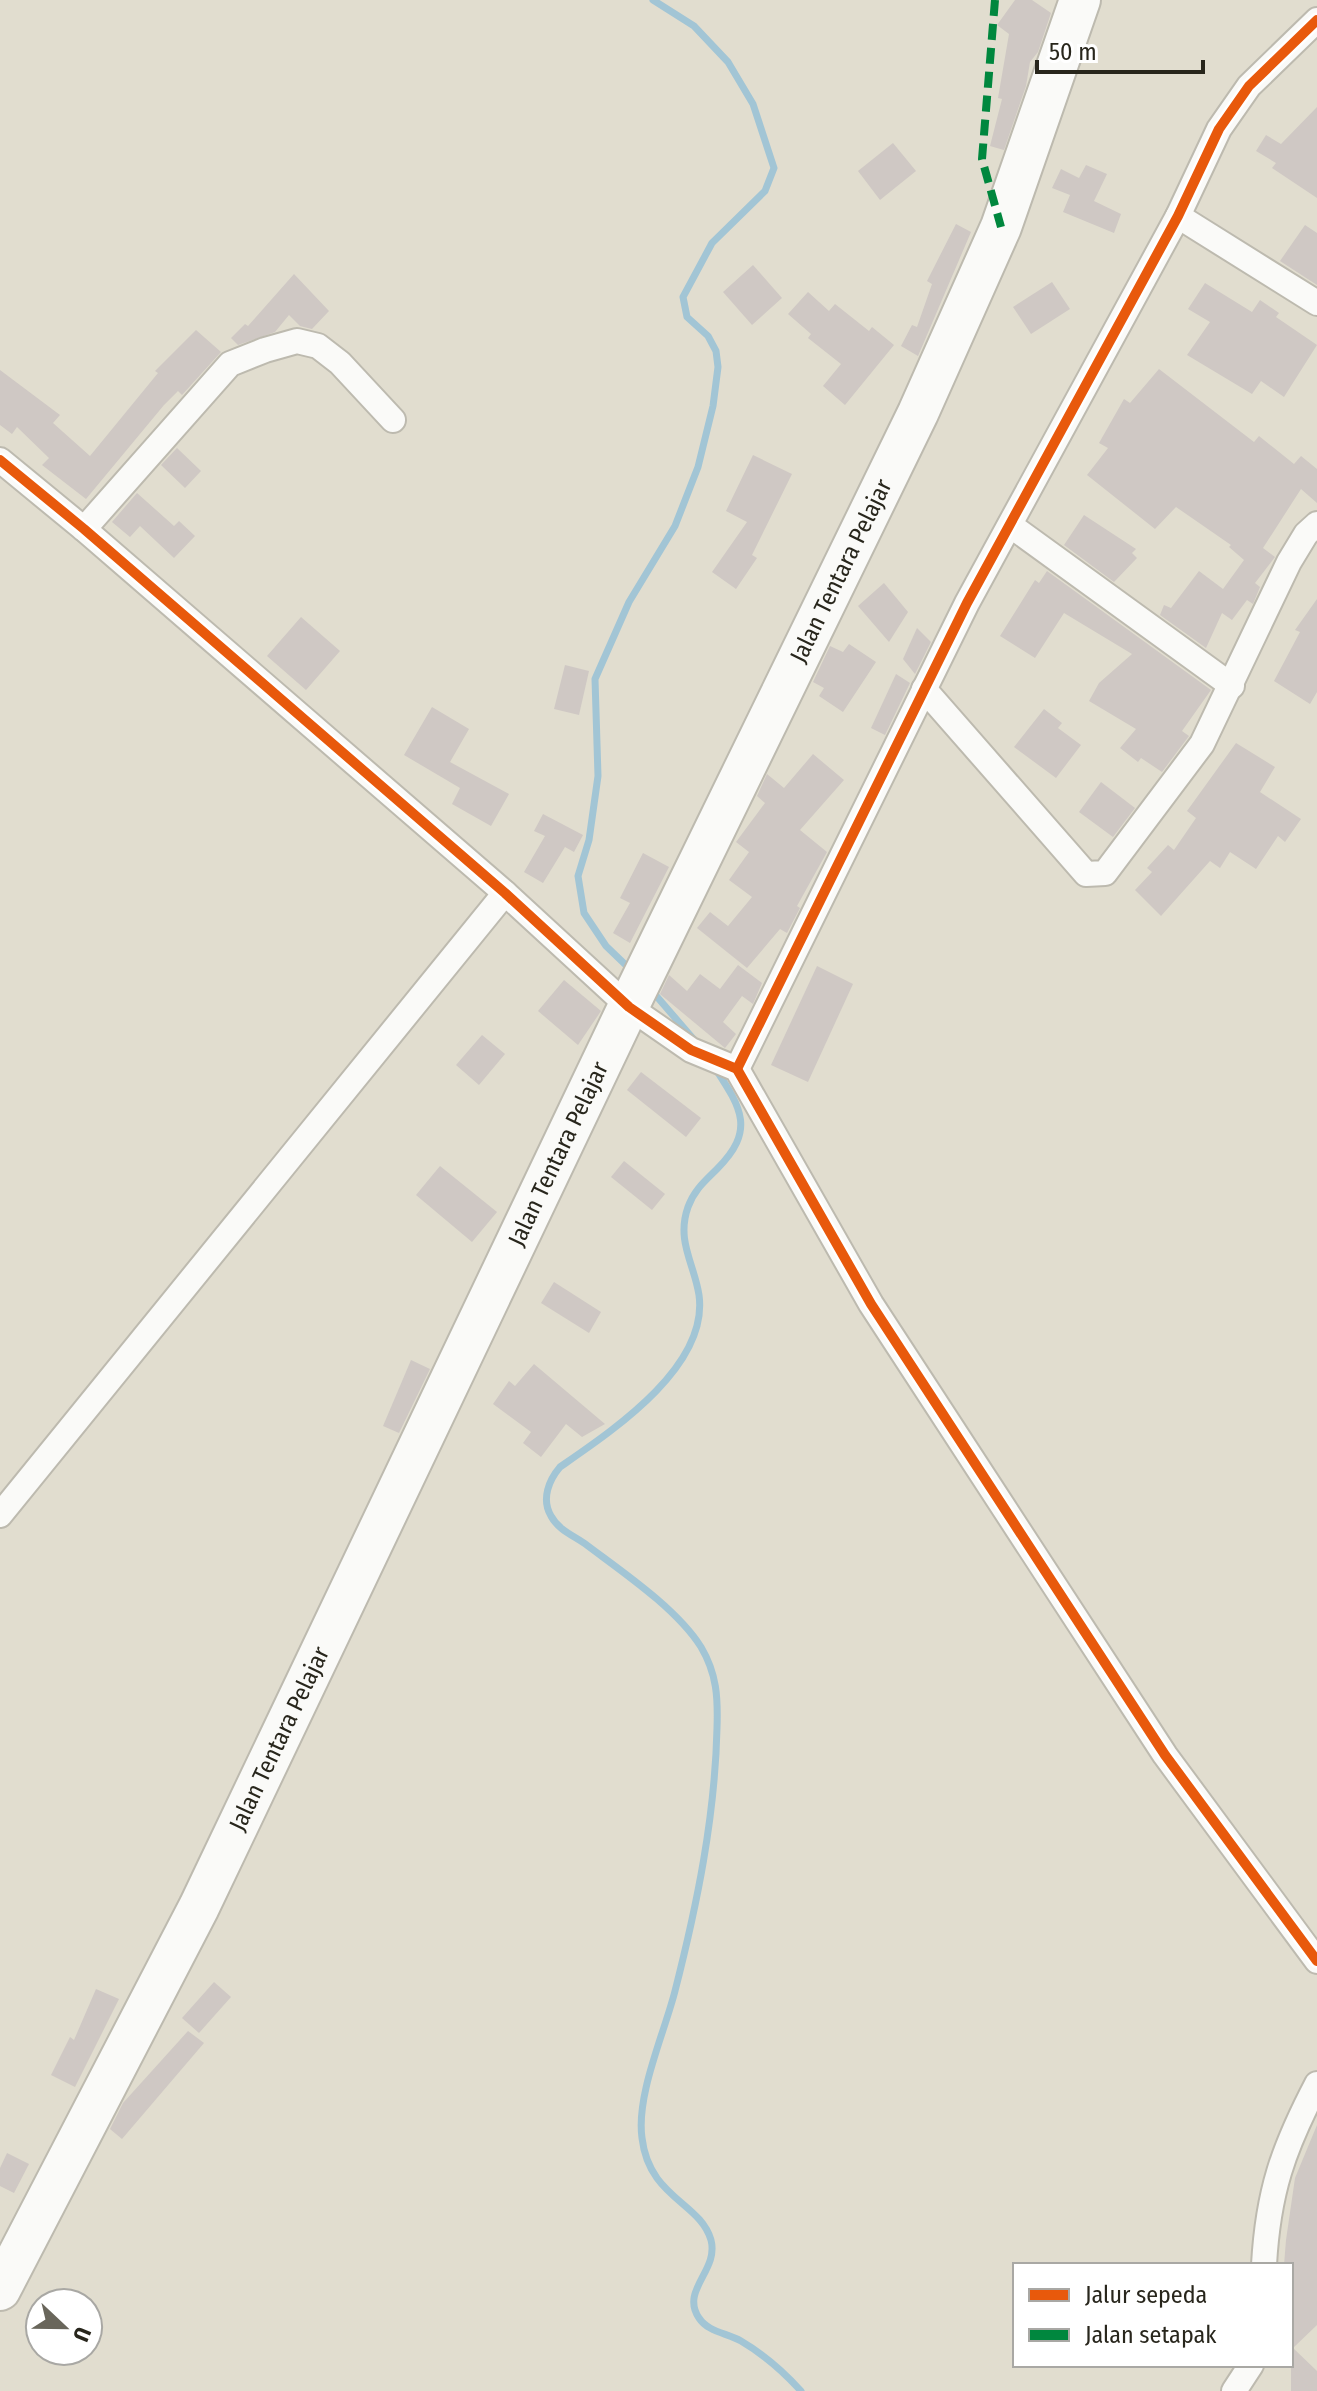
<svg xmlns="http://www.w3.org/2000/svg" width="1317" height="2391" font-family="'Fira Sans Condensed',sans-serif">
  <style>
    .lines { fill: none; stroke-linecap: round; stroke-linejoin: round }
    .stream { stroke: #a2c5d5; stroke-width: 7 }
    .building { fill: #cfc8c4 }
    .minor-casing { stroke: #bdbaaf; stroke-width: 28 }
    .trunk-casing { stroke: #bdbaaf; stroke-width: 44 }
    .minor { stroke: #fafaf8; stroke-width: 24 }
    .trunk { stroke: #fafaf8; stroke-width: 40 }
    .quiet { stroke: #00873e; stroke-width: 8; stroke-dasharray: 16 8; stroke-linecap: butt }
    .cycleway-casing { stroke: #fff; stroke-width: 15 }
    .cycleway { stroke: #e8590c; stroke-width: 10 }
    .labels { text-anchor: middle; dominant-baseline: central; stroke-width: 7; stroke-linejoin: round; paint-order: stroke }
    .street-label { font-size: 24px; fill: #28261c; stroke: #fff }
  </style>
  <rect width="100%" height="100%" fill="#e1ddcf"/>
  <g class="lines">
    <g class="stream">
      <path d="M 632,971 L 606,946 L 584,913 L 578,876 L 589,840 L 598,776 L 595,679 L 629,602 L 675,526 L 698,467 L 713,406 L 718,367 L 716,351 L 708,336 L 687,317 L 683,297 L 712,243 L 765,191 L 774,168 L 753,104 L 728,62 L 694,26 L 653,0"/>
      <path d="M 652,991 L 696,1042"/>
      <path d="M 715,1068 C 741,1108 756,1130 717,1169 C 705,1181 694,1190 688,1207 C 676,1241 694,1263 699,1295 C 709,1367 612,1431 560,1467 C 549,1480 541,1499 551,1516 C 559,1531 575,1536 588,1546 C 624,1573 677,1609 701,1647 C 717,1674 718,1698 717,1728 C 715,1817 697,1905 675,1991 C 664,2034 636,2095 642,2138 C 649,2198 700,2202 711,2240 C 719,2271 680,2290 699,2318 C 708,2332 727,2333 741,2341 C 763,2354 783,2371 801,2391"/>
    </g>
  </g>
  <g class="building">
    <path d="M 1015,0 L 1032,0 L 1051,13 L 1038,52 L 1030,62 L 1026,86 L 1004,150 L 990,146 L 1002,99 L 998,98 L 1009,34 L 997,25 Z"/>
    <path d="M 1317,107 L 1317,198 L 1272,168 L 1276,163 L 1256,151 L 1266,135 L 1281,144 Z"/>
    <path d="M 893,143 L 916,171 L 880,200 L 858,171 Z"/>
    <path d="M 1086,165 L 1107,174 L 1094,201 L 1121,214 L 1114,233 L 1063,212 L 1070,195 L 1052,188 L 1061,169 L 1079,178 Z"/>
    <path d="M 956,224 L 971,232 L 918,356 L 901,346 L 912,325 L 917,327 L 932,284 L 927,281 Z"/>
    <path d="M 1305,225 L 1317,233 L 1317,285 L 1280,261 Z"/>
    <path d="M 753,265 L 782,298 L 752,325 L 723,292 Z"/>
    <path d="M 294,274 L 329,311 L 312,329 L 300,326 L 289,315 L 275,332 L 238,345 L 231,338 L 245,324 L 248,326 Z"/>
    <path d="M 1052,282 L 1070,309 L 1031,334 L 1013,307 Z"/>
    <path d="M 1205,283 L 1252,312 L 1260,300 L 1279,313 L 1276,317 L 1317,345 L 1284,397 L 1261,381 L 1252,394 L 1187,355 L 1210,322 L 1188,309 Z"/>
    <path d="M 808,292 L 829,311 L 835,304 L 869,331 L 872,327 L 894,345 L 845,405 L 823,386 L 841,364 L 808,338 L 811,334 L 788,314 Z"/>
    <path d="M 196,330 L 221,352 L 182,395 L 178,391 L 164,405 L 86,499 L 42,465 L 49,458 L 17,427 L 12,434 L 0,425 L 0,370 L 60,415 L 53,423 L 90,456 L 158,373 L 155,371 Z"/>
    <path d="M 1159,369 L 1254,442 L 1259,436 L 1294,464 L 1301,456 L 1317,469 L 1317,503 L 1301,489 L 1263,548 L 1275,557 L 1255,583 L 1260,587 L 1253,604 L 1247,600 L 1232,620 L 1222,613 L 1206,648 L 1160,615 L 1164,605 L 1171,608 L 1199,571 L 1223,589 L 1244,560 L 1229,547 L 1231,545 L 1176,507 L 1155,529 L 1087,475 L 1108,448 L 1099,443 L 1124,399 L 1130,403 Z"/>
    <path d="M 177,448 L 201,471 L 185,488 L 161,465 Z"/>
    <path d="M 753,455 L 792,474 L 752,555 L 757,558 L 736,589 L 712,572 L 747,522 L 726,511 Z"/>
    <path d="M 137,493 L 174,526 L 179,521 L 195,536 L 174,558 L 140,526 L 130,537 L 112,522 Z"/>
    <path d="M 1084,515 L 1136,549 L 1132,553 L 1137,558 L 1114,582 L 1064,545 Z"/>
    <path d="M 1047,571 L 1211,690 L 1182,731 L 1189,736 L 1162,772 L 1141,758 L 1138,762 L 1120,748 L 1136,729 L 1089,701 L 1099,683 L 1132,654 L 1064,613 L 1035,658 L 1000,636 L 1035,580 L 1039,583 Z"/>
    <path d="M 884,583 L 908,612 L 889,642 L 858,606 Z"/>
    <path d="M 1317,599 L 1317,692 L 1310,704 L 1274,681 L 1300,632 L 1295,630 Z"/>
    <path d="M 301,617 L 340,651 L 306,690 L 267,656 Z"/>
    <path d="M 917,628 L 931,642 L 915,674 L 903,659 Z"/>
    <path d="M 849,644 L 876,662 L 843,712 L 819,696 L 824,688 L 813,682 L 830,646 L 843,652 Z"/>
    <path d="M 565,665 L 589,671 L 579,715 L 554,709 Z"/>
    <path d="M 896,674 L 910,683 L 885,735 L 871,728 Z"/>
    <path d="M 432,707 L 469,729 L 450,762 L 509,794 L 491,826 L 452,804 L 460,788 L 404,755 Z"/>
    <path d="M 1044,709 L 1062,723 L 1058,728 L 1081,745 L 1056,778 L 1014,747 Z"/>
    <path d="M 1236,743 L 1275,767 L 1260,792 L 1301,819 L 1285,842 L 1278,836 L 1256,869 L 1230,852 L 1220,868 L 1210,861 L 1161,916 L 1135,890 L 1152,872 L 1147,868 L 1168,845 L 1174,850 L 1196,818 L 1187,811 Z"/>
    <path d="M 813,754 L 844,780 L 800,830 L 827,852 L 797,906 L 800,908 L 787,933 L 780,929 L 747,968 L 697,928 L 710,912 L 728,926 L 752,897 L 729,880 L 749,852 L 736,842 L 765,803 L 757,796 L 767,774 L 784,788 Z"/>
    <path d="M 1101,782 L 1135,808 L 1113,837 L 1079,812 Z"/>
    <path d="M 543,814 L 583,835 L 574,852 L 565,847 L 543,883 L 524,872 L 545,836 L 534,831 Z"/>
    <path d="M 643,853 L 669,867 L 630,943 L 613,933 L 630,903 L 620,898 Z"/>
    <path d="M 738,965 L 762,983 L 753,1004 L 742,996 L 723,1022 L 736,1034 L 725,1048 L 660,994 L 669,975 L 687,991 L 700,974 L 720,989 Z"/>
    <path d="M 817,966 L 853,984 L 808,1082 L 771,1065 Z"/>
    <path d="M 564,980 L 601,1011 L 578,1045 L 538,1011 Z"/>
    <path d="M 482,1035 L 505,1054 L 479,1085 L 456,1065 Z"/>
    <path d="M 641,1072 L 701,1118 L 686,1137 L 627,1090 Z"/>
    <path d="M 624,1161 L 665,1194 L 652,1210 L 611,1177 Z"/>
    <path d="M 440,1166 L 497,1212 L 472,1242 L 416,1195 Z"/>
    <path d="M 554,1282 L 601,1312 L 589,1333 L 541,1303 Z"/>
    <path d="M 411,1360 L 430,1369 L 399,1433 L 383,1426 Z"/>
    <path d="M 534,1364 L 605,1424 L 582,1437 L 566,1424 L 541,1457 L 523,1443 L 531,1432 L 493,1404 L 509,1381 L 515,1386 Z"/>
    <path d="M 214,1982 L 231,1997 L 199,2033 L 182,2018 Z"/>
    <path d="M 96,1989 L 119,1999 L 75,2087 L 51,2075 L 70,2037 L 74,2040 Z"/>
    <path d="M 188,2031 L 204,2043 L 122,2139 L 110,2129 L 123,2103 Z"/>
    <path d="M 1317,2125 L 1317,2325 L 1293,2348 L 1317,2371 L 1317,2391 L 1291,2391 L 1291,2265 L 1284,2265 L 1286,2240 L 1295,2178 Z"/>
    <path d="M 7,2153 L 29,2164 L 14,2193 L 0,2186 L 0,2168 Z"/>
  </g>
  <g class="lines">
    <g class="minor-casing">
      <g id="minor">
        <path d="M 1178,216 L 1317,303"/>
        <path d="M 0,460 L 84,529 L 505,893 L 629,1007 L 691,1050 L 737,1069 L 871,1304 L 1165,1755 L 1317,1961"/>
        <path d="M 1010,525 L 1232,686"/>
        <path d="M 84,529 L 230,364 L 265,350 L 297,341 L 318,346 L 340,363 L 393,420"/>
        <path d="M 924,689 L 1086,874 L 1105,873 L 1202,744 L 1289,562 L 1306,534 L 1317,524"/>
        <path d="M 737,1069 L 967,603 L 1178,216 L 1219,129 L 1249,86 L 1317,20"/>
        <path d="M 0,1515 L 505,893"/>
        <path d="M 1264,2265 C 1268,2192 1283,2149 1317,2084"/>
        <path d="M 1234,2391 L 1251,2365"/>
      </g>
    </g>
    <g class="trunk-casing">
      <g id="trunk">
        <path id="s1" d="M 0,2290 L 199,1907 L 634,995 L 918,413 L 1001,227 L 1080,0"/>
      </g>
    </g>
    <use href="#minor" class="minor"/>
    <use href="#trunk" class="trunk"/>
    <path class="quiet" d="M 995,0 L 982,159 L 1001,227"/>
    <g class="cycleway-casing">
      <g id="cycleway">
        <path d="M 0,460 L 84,529 L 505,893 L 629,1007 L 691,1050 L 737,1069 L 871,1304 L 1165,1755 L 1317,1961"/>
        <path d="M 737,1069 L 967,603 L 1178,216 L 1219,129 L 1249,86 L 1317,20"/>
      </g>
    </g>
    <use href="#cycleway" class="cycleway"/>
  </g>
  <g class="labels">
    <g class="street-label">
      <text stroke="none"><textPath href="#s1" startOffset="1914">Jalan Tentara Pelajar</textPath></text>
      <text stroke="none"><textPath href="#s1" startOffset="1266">Jalan Tentara Pelajar</textPath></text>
      <text stroke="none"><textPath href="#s1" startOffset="618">Jalan Tentara Pelajar</textPath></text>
    </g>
  </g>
  <rect x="1013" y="2263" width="280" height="104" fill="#ffffff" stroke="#a9a8a4" stroke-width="2"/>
  <rect x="1029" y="2289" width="40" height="12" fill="#e8590c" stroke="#a9a8a4" stroke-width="2"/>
  <text x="1085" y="2303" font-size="24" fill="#28261c">Jalur sepeda</text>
  <rect x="1029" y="2329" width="40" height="12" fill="#00873e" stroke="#a9a8a4" stroke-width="2"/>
  <text x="1085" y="2343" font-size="24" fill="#28261c">Jalan setapak</text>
  <g transform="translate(64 2327) rotate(112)"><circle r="38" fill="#ffffff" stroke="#a9a8a4" stroke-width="2"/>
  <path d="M0-6L14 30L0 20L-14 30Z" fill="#69665b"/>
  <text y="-12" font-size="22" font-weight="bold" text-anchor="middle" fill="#28261c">U</text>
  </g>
  <path d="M1037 60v12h166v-12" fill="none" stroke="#28261c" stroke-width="4"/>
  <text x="1049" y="60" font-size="24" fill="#28261c" stroke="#ffffff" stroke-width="6" paint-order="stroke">50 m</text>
</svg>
